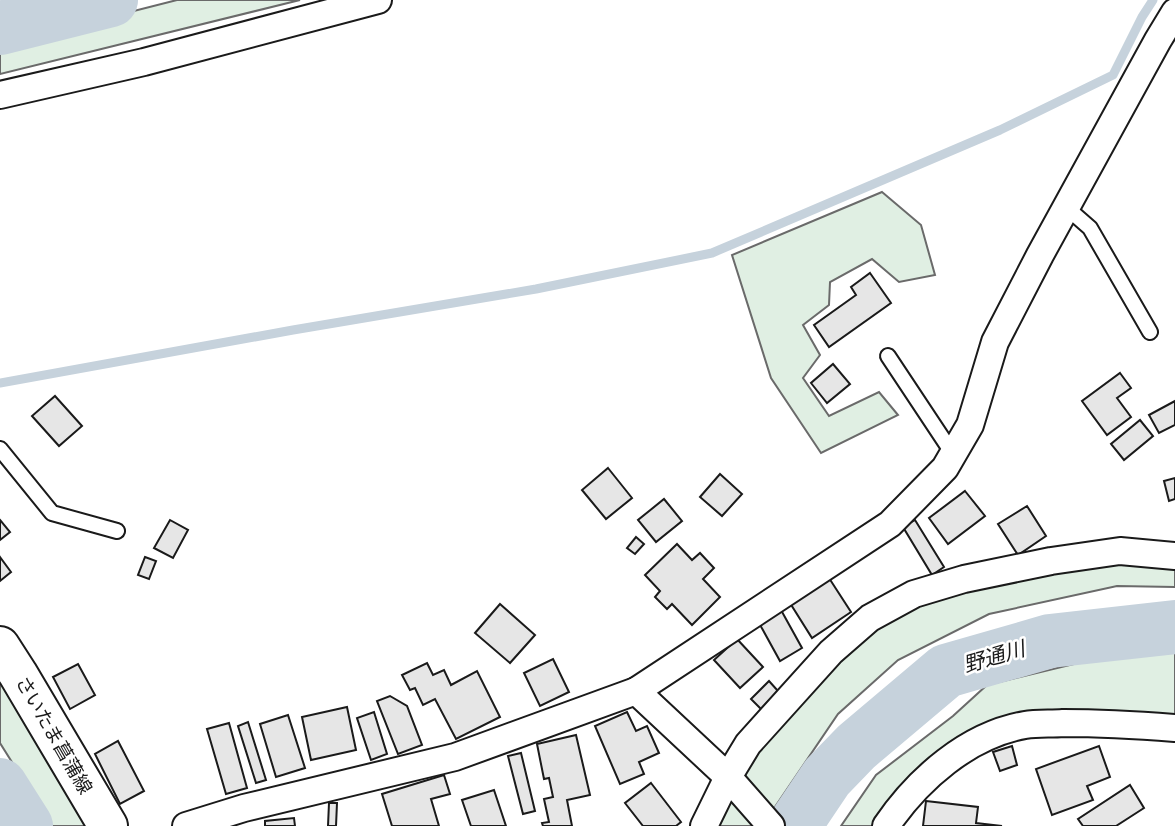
<svg xmlns="http://www.w3.org/2000/svg" width="1175" height="826" font-family="'DM Sans','Noto Sans JP',sans-serif">
  <style>
    .green { fill: #e0efe3; stroke: #6a6a6a; stroke-width: 2 }
    .lines { fill: none; stroke-linecap: round; stroke-linejoin: round }
    .stream { stroke: #c6d2dc; stroke-width: 9 }
    .river { stroke: #c6d2dc; stroke-width: 54 }
    .building { fill: #e6e6e6; stroke: #1a1a1a; stroke-width: 2 }
    .service-casing { stroke: #1a1a1a; stroke-width: 18 }
    .minor-casing { stroke: #1a1a1a; stroke-width: 30 }
    .primary-casing { stroke: #1a1a1a; stroke-width: 42 }
    .service { stroke: #fff; stroke-width: 14 }
    .minor { stroke: #fff; stroke-width: 26 }
    .primary { stroke: #fff; stroke-width: 38 }
    .labels { text-anchor: middle; dominant-baseline: central; stroke-width: 5; stroke-linejoin: round; paint-order: stroke }
    .street-label { font-size: 19px; fill: #1a1a1a; stroke: #fff }
    .water-label { font-size: 21px; font-style: italic; fill: #1a1a1a; stroke: #fff }
  </style>
  <rect width="100%" height="100%" fill="#fff"/>
  <g class="green">
    <path d="M 177,0 L 300,0 L 0,74 L 0,45 Z"/>
    <path d="M 882,192 L 921,225 L 935,275 L 899,282 L 872,259 L 830,282 L 829,305 L 803,325 L 820,355 L 803,378 L 829,416 L 879,392 L 898,415 L 821,453 L 771,378 L 732,255 Z"/>
    <path d="M 1121,560 L 1175,564 L 1175,587 L 1117,586 L 989,614 L 898,660 L 838,714 L 762,826 L 711,826 L 737,768 L 858,636 L 944,593 Z"/>
    <path d="M 1175,651 L 1175,721 L 999,723 L 874,826 L 841,826 L 876,775 L 953,716 L 987,685 L 1078,663 Z"/>
    <path d="M 0,673 L 92,826 L 52,826 L 0,743 Z"/>
  </g>
  <g class="lines">
    <path class="stream" d="M 0,383 L 293,330 L 536,289 L 712,253 L 1000,130 L 1113,75 L 1142,17 L 1153,0"/>
    <g class="river">
      <path d="M 0,28 L 111,0"/>
      <path d="M 0,785 L 26,826"/>
      <path d="M 794,826 L 827,777 L 856,747 L 946,671 L 1050,641 L 1175,627"/>
    </g>
  </g>
  <g class="building">
    <path d="M 870,273 L 891,303 L 829,347 L 814,325 L 856,295 L 851,287 Z"/>
    <path d="M 833,364 L 850,384 L 827,403 L 811,383 Z"/>
    <path d="M 1120,373 L 1131,388 L 1117,398 L 1131,417 L 1107,435 L 1082,401 Z"/>
    <path d="M 55,396 L 82,426 L 59,446 L 32,416 Z"/>
    <path d="M 1175,401 L 1175,425 L 1159,433 L 1149,415 Z"/>
    <path d="M 1140,420 L 1153,436 L 1124,460 L 1111,444 Z"/>
    <path d="M 608,468 L 632,498 L 606,519 L 582,490 Z"/>
    <path d="M 720,474 L 742,494 L 722,516 L 700,497 Z"/>
    <path d="M 1175,478 L 1175,499 L 1169,501 L 1164,481 Z"/>
    <path d="M 965,491 L 985,516 L 948,544 L 929,518 Z"/>
    <path d="M 664,499 L 682,521 L 656,542 L 638,520 Z"/>
    <path d="M 1027,506 L 1046,536 L 1018,555 L 998,524 Z"/>
    <path d="M 0,520 L 10,532 L 0,540 Z"/>
    <path d="M 170,520 L 188,530 L 173,558 L 154,548 Z"/>
    <path d="M 915,520 L 944,567 L 932,575 L 903,527 Z"/>
    <path d="M 636,537 L 644,544 L 635,554 L 627,548 Z"/>
    <path d="M 677,544 L 692,560 L 700,553 L 714,568 L 703,579 L 720,597 L 692,625 L 672,604 L 667,609 L 655,597 L 660,591 L 645,575 Z"/>
    <path d="M 0,557 L 11,572 L 0,581 Z"/>
    <path d="M 145,557 L 156,561 L 149,579 L 138,575 Z"/>
    <path d="M 829,578 L 851,612 L 812,638 L 790,603 Z"/>
    <path d="M 500,604 L 535,635 L 510,663 L 475,633 Z"/>
    <path d="M 781,610 L 802,648 L 780,661 L 759,623 Z"/>
    <path d="M 737,639 L 763,667 L 740,688 L 714,660 Z"/>
    <path d="M 553,659 L 569,692 L 540,706 L 524,673 Z"/>
    <path d="M 427,663 L 433,675 L 444,670 L 451,685 L 477,671 L 500,717 L 456,739 L 435,699 L 423,705 L 415,688 L 410,690 L 402,675 Z"/>
    <path d="M 78,664 L 95,695 L 70,709 L 53,677 Z"/>
    <path d="M 769,681 L 778,691 L 761,709 L 751,699 Z"/>
    <path d="M 390,696 L 407,706 L 422,745 L 398,754 L 377,701 Z"/>
    <path d="M 347,707 L 356,750 L 311,760 L 302,717 Z"/>
    <path d="M 374,712 L 387,754 L 371,760 L 357,718 Z"/>
    <path d="M 627,712 L 636,731 L 647,726 L 659,753 L 639,762 L 644,774 L 620,784 L 595,726 Z"/>
    <path d="M 288,715 L 305,768 L 276,777 L 260,724 Z"/>
    <path d="M 248,722 L 266,780 L 256,783 L 238,726 Z"/>
    <path d="M 229,723 L 247,788 L 226,794 L 207,729 Z"/>
    <path d="M 576,735 L 590,795 L 567,800 L 572,826 L 543,826 L 542,823 L 549,822 L 544,799 L 553,797 L 549,778 L 544,779 L 537,744 Z"/>
    <path d="M 118,741 L 144,791 L 120,804 L 95,754 Z"/>
    <path d="M 1012,746 L 1017,765 L 1000,771 L 993,752 Z"/>
    <path d="M 1099,746 L 1110,777 L 1087,786 L 1093,800 L 1052,815 L 1036,769 Z"/>
    <path d="M 521,753 L 535,811 L 523,814 L 508,756 Z"/>
    <path d="M 444,775 L 450,794 L 431,799 L 439,826 L 392,826 L 382,794 Z"/>
    <path d="M 651,783 L 681,822 L 676,826 L 643,826 L 625,803 Z"/>
    <path d="M 1130,785 L 1144,808 L 1116,826 L 1083,826 L 1078,819 Z"/>
    <path d="M 494,790 L 506,826 L 471,826 L 462,800 Z"/>
    <path d="M 926,801 L 978,807 L 976,823 L 1002,826 L 923,826 Z"/>
    <path d="M 329,803 L 337,803 L 336,826 L 328,826 Z"/>
    <path d="M 294,818 L 295,826 L 265,826 L 265,821 Z"/>
  </g>
  <g class="lines">
    <g class="service-casing">
      <g id="service">
        <path d="M 1066,207 L 1090,228 L 1150,332"/>
        <path d="M 888,356 L 953,454"/>
        <path d="M 0,449 L 52,513 L 117,531"/>
      </g>
    </g>
    <g class="minor-casing">
      <g id="minor">
        <path d="M 0,95 L 144,62 L 378,0"/>
        <path d="M 636,691 L 728,777 L 771,826"/>
        <path d="M 186,826 L 244,808 L 455,757 L 636,691 L 890,524 L 945,468 L 970,425 L 995,342 L 1040,255 L 1158,40 L 1175,12"/>
        <path d="M 704,826 L 728,777 L 748,744 L 831,652 L 870,618 L 914,594 L 964,579 L 1051,561 L 1120,551 L 1175,556"/>
        <path d="M 886,826 C 918,779 968,735 1025,725 C 1037,723 1051,724 1063,723 C 1100,723 1137,725 1175,728"/>
      </g>
    </g>
    <g class="primary-casing">
      <path id="primary" d="M 0,646 L 18,674 L 108,826"/>
    </g>
    <use href="#service" class="service"/>
    <use href="#minor" class="minor"/>
    <use href="#primary" class="primary"/>
  </g>
  <g class="labels">
    <g class="street-label">
      <text transform="translate(54 735) rotate(60)">さいたま菖蒲線</text>
    </g>
    <g class="water-label">
      <text transform="translate(994 657) rotate(-16)">野通川</text>
    </g>
  </g>
</svg>
